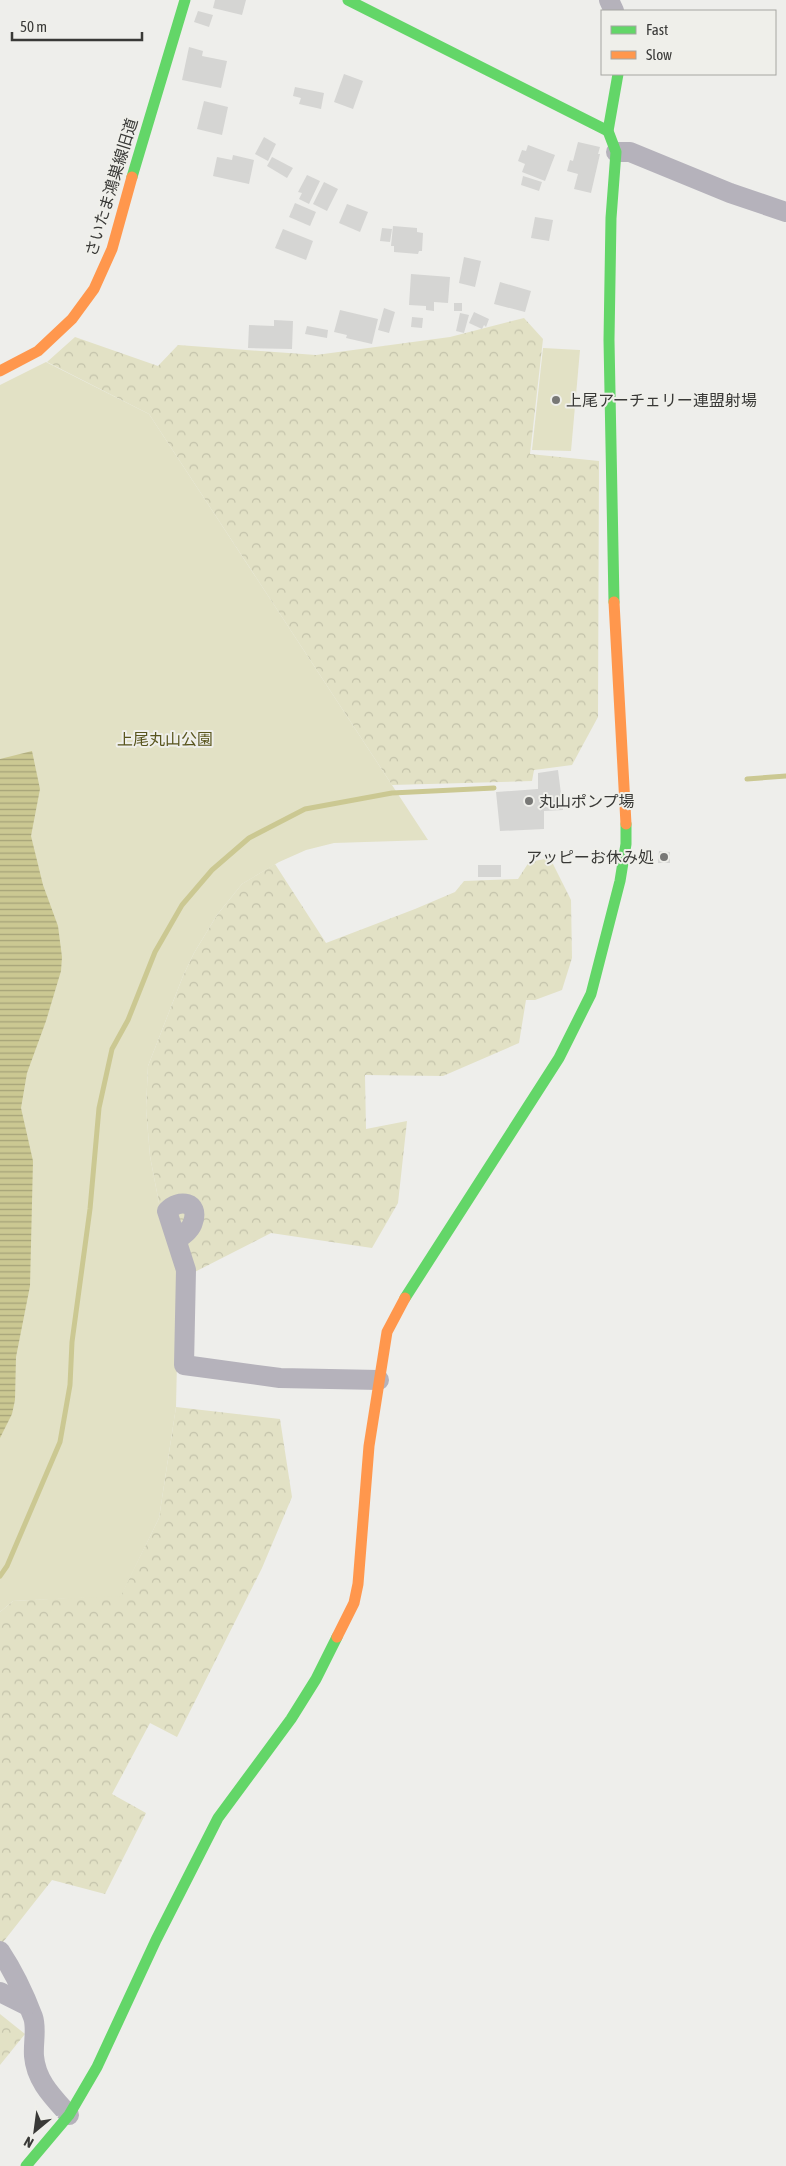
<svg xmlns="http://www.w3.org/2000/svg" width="786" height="2166" font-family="'Asap Condensed','Noto Sans JP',sans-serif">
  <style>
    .forest { fill: url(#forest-crowns) }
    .park { fill: #e2e1c5 }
    .water { fill: url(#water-rules) }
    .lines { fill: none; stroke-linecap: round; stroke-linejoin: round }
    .stream { stroke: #cbc892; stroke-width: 5 }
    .building { fill: #d5d5d3 }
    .street { stroke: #b5b2bb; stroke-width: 20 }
    .fast { stroke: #63d668; stroke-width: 11 }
    .slow { stroke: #ff974d; stroke-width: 11 }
    .poi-dot { fill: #787876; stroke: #efefea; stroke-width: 2 }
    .labels { text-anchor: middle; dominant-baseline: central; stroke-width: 4; stroke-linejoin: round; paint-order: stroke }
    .street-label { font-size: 16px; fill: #393937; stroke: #efefea }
    .poi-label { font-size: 16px; fill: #393937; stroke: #efefea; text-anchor: start }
    .park-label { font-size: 16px; fill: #59551e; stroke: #efefea }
  </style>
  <defs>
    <pattern id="forest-crowns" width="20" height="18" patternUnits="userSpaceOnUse" patternTransform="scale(1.25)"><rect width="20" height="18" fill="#e2e1c5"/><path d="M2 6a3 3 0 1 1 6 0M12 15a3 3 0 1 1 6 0" fill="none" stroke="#c3c2aa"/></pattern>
    <pattern id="water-rules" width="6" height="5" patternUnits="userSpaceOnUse" patternTransform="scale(1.25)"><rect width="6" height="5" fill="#cbc892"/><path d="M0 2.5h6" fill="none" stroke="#a6a378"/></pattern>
  </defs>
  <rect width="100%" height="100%" fill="#eeeeeb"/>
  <g class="forest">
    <path d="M 524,318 L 543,339 L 530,454 L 599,461 L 598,717 L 572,765 L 534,770 L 532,781 L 392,785 L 149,414 L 47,362 L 75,337 L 158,366 L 178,345 L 316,355 L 450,337 Z"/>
    <path d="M 550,858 L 571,900 L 572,958 L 562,990 L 535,1000 L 526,1000 L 519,1043 L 443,1076 L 365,1075 L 366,1129 L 407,1121 L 398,1203 L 372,1248 L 271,1233 L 179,1280 L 162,1219 L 150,1156 L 146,1108 L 148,1066 L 183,976 L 194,953 L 217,915 L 242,884 L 275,864 L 326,943 L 415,909 L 455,892 L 464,881 L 518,879 L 529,862 Z"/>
    <path d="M 176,1407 L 280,1419 L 292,1497 L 262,1568 L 177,1737 L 150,1723 L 112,1794 L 146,1813 L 105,1894 L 52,1880 L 0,1946 L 0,1612 L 13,1601 L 121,1595 L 159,1518 Z"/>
    <path d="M 0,2014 L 25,2034 L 0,2065 Z"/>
  </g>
  <g class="park">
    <path d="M 543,348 L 580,350 L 571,451 L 532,450 Z"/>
    <path d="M 46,362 L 149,414 L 428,840 L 334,843 L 306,850 L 279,862 L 242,884 L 217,915 L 194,953 L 183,976 L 148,1066 L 146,1108 L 150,1156 L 162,1219 L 179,1268 L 176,1407 L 159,1518 L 121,1596 L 13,1601 L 0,1612 L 0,385 Z"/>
  </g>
  <path class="water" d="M 32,751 L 40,789 L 31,836 L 43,885 L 58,926 L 62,957 L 61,971 L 46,1021 L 27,1073 L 21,1108 L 33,1161 L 30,1286 L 16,1357 L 15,1400 L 12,1414 L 0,1438 L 0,759 Z"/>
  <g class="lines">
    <g class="stream">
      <path d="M 747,779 L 786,776"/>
      <path d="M 0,1576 L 7,1566 L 60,1442 L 70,1385 L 72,1342 L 90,1209 L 99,1108 L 112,1049 L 128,1020 L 155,952 L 182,905 L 212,870 L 249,838 L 305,809 L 392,793 L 494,788"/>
    </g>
  </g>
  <g class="building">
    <path d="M 215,0 L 246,0 L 242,15 L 213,8 Z"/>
    <path d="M 198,11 L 213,15 L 209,27 L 194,22 Z"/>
    <path d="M 189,47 L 203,51 L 202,56 L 227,61 L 221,88 L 182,80 Z"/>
    <path d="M 344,74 L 363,81 L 353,109 L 334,102 Z"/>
    <path d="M 295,87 L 324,93 L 321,109 L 299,104 L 301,98 L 293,96 Z"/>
    <path d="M 204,101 L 228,107 L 222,135 L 197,129 Z"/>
    <path d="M 264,137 L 276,144 L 268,161 L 255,154 Z"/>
    <path d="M 578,142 L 600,147 L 598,154 L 600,154 L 591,193 L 574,189 L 578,174 L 567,171 L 570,160 L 573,161 Z"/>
    <path d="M 528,145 L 555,155 L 545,181 L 522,172 L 525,164 L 518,161 L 522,150 L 526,151 Z"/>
    <path d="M 233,155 L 254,160 L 249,184 L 213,176 L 217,157 L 232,160 Z"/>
    <path d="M 272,157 L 293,168 L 287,178 L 267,166 Z"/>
    <path d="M 307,175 L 320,181 L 309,204 L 299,199 L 302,193 L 298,192 Z"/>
    <path d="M 523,176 L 542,182 L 539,191 L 521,185 Z"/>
    <path d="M 324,182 L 338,189 L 327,211 L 313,204 Z"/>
    <path d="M 295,203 L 316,212 L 310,226 L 289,217 Z"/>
    <path d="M 347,204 L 368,212 L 360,232 L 339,223 Z"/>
    <path d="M 535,217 L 553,220 L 549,241 L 531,238 Z"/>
    <path d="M 393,226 L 417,228 L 417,232 L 423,233 L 422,251 L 419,251 L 418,254 L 394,252 L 394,246 L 391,246 Z"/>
    <path d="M 382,228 L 392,229 L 390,242 L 380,241 Z"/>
    <path d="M 283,229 L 313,241 L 306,260 L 275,248 Z"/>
    <path d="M 464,257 L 481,261 L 475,287 L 459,283 Z"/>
    <path d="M 411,274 L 450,277 L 448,303 L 434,302 L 434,311 L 426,310 L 426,306 L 409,305 Z"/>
    <path d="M 500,282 L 531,291 L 525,312 L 494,304 Z"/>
    <rect x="454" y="303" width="8" height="8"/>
    <path d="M 384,308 L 395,312 L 389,333 L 378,330 Z"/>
    <path d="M 340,310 L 378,319 L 372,344 L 346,338 L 347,335 L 334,332 Z"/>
    <path d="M 474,312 L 489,319 L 486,327 L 484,325 L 482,329 L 469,323 Z"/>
    <path d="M 460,313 L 469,315 L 464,333 L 456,331 Z"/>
    <path d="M 412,317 L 423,318 L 422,328 L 411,327 Z"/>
    <path d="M 274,320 L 293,321 L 292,349 L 248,348 L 249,325 L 274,326 Z"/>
    <path d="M 307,326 L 328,330 L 327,338 L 305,334 Z"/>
    <path d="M 558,770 L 563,810 L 544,811 L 544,829 L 500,831 L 496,792 L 538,789 L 538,773 Z"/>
    <path d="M 659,851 L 670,852 L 670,863 L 658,863 Z"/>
    <rect x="478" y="865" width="23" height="12"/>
  </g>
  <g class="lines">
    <g class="street">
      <path d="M 609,0 L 614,11"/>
      <path d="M 616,152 L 630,152 L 730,193 L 786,212"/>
      <path d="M 177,1240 C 183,1235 191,1230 193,1222 C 200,1202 179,1198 167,1211 L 186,1270 L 184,1365 L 280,1378 L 379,1380"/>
      <path d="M 0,1951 C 14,1972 24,1993 33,2017 C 37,2028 33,2043 34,2056 C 36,2081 53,2097 69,2115"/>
      <path d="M 0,1992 L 26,2005"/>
    </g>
    <g class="fast">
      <path d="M 348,0 L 608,131"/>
      <path d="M 132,177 L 185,0"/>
      <path d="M 614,602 L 609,340 L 611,218 L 616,152 L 608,131 L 618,74"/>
      <path d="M 405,1298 L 559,1058 L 591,994 L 620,881 L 626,844 L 626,824"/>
      <path d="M 26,2166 L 69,2115 L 97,2067 L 156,1940 L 218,1818 L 291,1719 L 316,1679 L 337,1637"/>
    </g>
    <g class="slow">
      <path d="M 0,371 L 38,351 L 72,319 L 94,289 L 112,249 L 132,177"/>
      <path d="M 614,602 L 626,824"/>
      <path d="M 337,1637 L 354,1603 L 358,1584 L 369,1446 L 387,1332 L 405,1298"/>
    </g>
  </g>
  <g class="poi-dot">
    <circle cx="556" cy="400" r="5"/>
    <circle cx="529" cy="801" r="5"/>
    <circle cx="664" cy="857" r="5"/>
  </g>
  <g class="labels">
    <g class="street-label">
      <text transform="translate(111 187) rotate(-73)">さいたま鴻巣線旧道</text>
    </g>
    <g class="poi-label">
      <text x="566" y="400">上尾アーチェリー連盟射場</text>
      <text x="539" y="801">丸山ポンプ場</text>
      <text x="654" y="857" text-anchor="end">アッピーお休み処</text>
    </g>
    <g class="park-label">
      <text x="165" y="739">上尾丸山公園</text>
    </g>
  </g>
  <rect x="601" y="10" width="175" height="65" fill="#efefea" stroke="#a6a6a2"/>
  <rect x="611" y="26" width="25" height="8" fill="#63d668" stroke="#a6a6a2"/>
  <text x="646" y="35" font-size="15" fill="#393937">Fast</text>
  <rect x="611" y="51" width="25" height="8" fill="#ff974d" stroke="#a6a6a2"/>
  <text x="646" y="60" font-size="15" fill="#393937">Slow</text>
  <g transform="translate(35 2131) rotate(209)" stroke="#efefea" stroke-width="4" paint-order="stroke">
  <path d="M0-4L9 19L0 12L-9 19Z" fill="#393937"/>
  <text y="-8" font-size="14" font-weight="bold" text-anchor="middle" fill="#393937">N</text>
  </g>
  <path d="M12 32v8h130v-8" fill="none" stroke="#393937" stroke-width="2.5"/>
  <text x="20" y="32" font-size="15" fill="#393937" stroke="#efefea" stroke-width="4" paint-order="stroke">50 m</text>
</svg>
